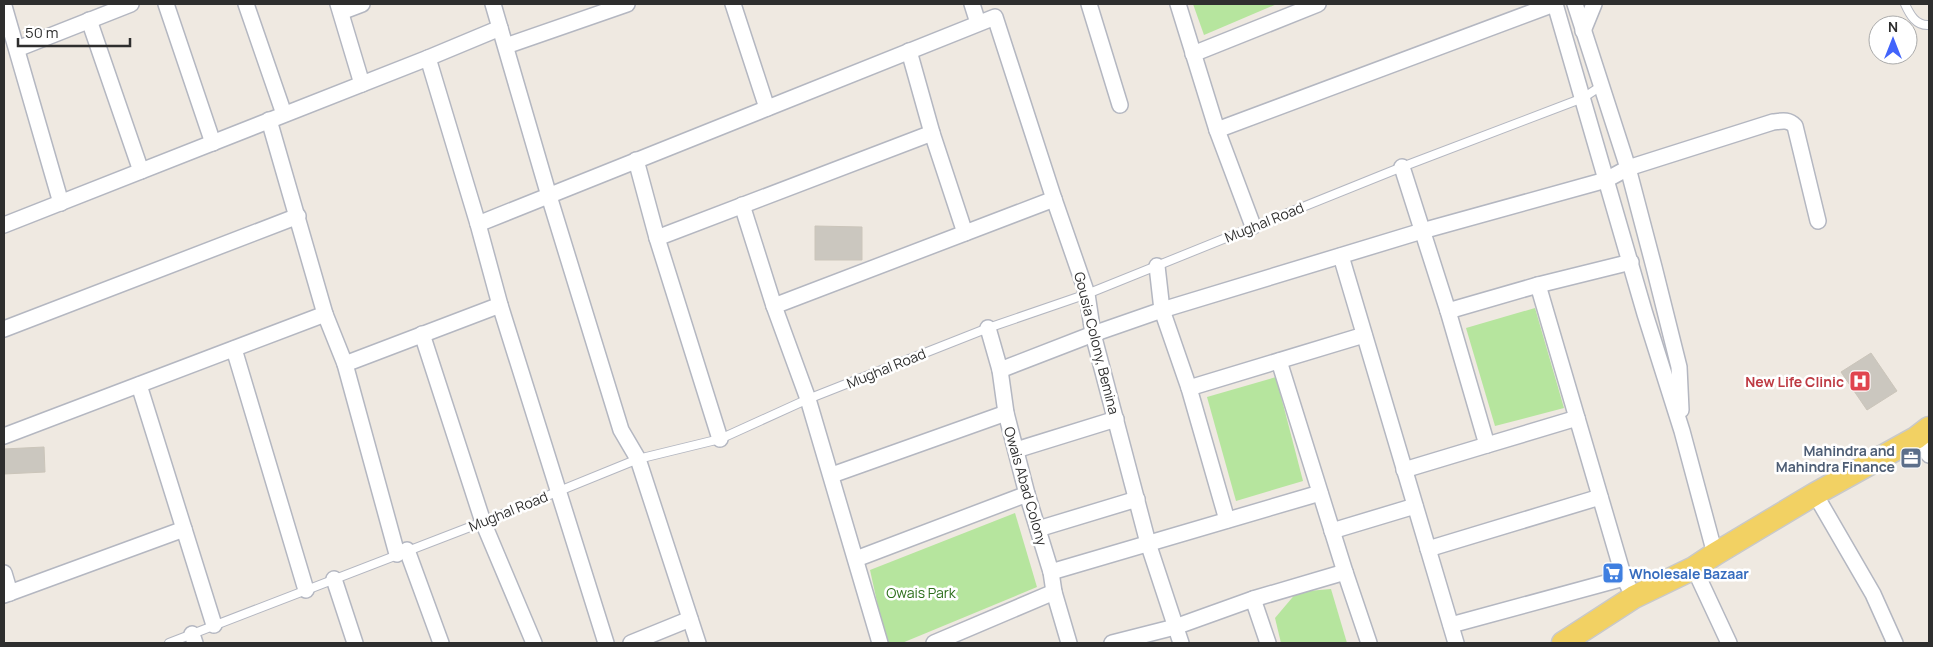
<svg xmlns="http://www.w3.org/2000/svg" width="1933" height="647" font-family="Manrope,sans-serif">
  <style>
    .park { fill: #b6e59e }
    .building { fill: #cbc7bf; stroke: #cbc5ba }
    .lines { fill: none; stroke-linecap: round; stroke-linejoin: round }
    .lane-casing { stroke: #b4b7c1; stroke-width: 10 }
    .street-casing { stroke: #b4b7c1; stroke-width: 18 }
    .primary-casing { stroke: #c9c9c9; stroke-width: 25 }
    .lane { stroke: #fff; stroke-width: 8 }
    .street { stroke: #fff; stroke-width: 15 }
    .primary { stroke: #f2d163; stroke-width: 22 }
    .labels { text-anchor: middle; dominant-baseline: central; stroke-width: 5; stroke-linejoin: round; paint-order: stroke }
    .street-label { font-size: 14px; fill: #2e2e2e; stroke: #fff }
    .health-label { font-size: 14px; font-weight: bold; fill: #be3a42; stroke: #fff; text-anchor: end }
    .service-label { font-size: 14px; font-weight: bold; fill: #4e5e75; stroke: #fff; text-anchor: end }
    .shop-label { font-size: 14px; font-weight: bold; fill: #366cbe; stroke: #fff; text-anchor: start }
    .park-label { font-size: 14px; fill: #2c6e1b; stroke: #fff }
  </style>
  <rect width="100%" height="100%" fill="#efe9e1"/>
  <g class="park">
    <path d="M 1193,4 L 1277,4 L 1204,35 Z"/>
    <path d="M 1535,308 L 1564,408 L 1495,426 L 1466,328 Z"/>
    <path d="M 1276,377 L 1303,481 L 1236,501 L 1207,397 Z"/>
    <path d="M 1015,513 L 1037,587 L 902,643 L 886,643 L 870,570 Z"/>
    <path d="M 1331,589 L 1347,643 L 1281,643 L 1275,618 L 1297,592 Z"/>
  </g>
  <g class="building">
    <path d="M 815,226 L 862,227 L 862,260 L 815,260 Z"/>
    <path d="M 1871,353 L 1897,391 L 1867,410 L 1841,372 Z"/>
    <path d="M 44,447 L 45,472 L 4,474 L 4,449 Z"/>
  </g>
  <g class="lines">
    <g class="lane-casing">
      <g id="lane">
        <path d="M 1905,4 C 1910,15 1916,26 1929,25"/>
        <path d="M 169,643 L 483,522 L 638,459 L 720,439 L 808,399 L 988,328 L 1087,294 L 1402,167 L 1583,98 L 1601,86"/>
      </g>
    </g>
    <g class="street-casing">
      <g id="street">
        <path d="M 166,4 L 213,143"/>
        <path d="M 246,4 L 284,114"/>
        <path d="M 338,4 L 362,84"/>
        <path d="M 493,4 L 549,196 L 621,430 L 638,459 L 698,643"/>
        <path d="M 733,4 L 767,108"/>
        <path d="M 972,4 L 978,23"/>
        <path d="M 1089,4 L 1120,105"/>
        <path d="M 1178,4 L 1217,130 L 1253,226"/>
        <path d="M 1555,4 L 1645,314 L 1682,431 L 1715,554"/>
        <path d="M 1575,4 L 1628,168 L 1654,267 L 1679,367 L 1681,410"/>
        <path d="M 4,6 L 61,203"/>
        <path d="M 341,12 L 362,4"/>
        <path d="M 89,20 L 141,171"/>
        <path d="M 1583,31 L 1594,4"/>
        <path d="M 506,46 L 627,4"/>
        <path d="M 17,49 L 131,4"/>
        <path d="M 909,51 L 932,133 L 965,233"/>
        <path d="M 1193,54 L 1318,4"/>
        <path d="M 428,58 L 478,224 L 500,305 L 606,643"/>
        <path d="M 269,120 L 325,314 L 345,364 L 397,554"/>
        <path d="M 1217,130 L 1554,4"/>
        <path d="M 636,160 L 657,238 L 720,439"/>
        <path d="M 1402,167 L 1448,311 L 1487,445 L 1404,470"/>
        <path d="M 742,205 L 774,306 L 808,399 L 880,643"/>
        <path d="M 478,224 L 995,17 L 1054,199 L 1087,294 L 1093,334 L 1148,543 L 1181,643"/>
        <path d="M 4,225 L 428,58 L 500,28"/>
        <path d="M 657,238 L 932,133"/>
        <path d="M 1341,256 L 1456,643"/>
        <path d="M 1157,266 L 1162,310 L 1189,388 L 1227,520"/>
        <path d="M 1538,285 L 1624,578 L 1634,597"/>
        <path d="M 774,306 L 1054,199"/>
        <path d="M 1448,311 L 1538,285 L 1631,262"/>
        <path d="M 988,328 L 1000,370 L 1006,413 L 1027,494 L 1051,572 L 1054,592 L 1069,643"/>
        <path d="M 4,329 L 298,216"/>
        <path d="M 422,334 L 483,522 L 534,643"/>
        <path d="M 234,349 L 306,590"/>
        <path d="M 1279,361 L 1345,572 L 1369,643"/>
        <path d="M 345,364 L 500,305"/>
        <path d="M 1000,370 L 1093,334 L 1162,310 L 1422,231 L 1606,180 L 1628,168 L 1773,122 C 1782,121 1788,119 1795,126 L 1818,221"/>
        <path d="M 139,385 L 214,625"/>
        <path d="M 1189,388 L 1364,335"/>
        <path d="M 4,436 L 325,314"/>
        <path d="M 1916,438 L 1929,455"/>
        <path d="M 1487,445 L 1577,418"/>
        <path d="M 1016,450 L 1116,419"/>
        <path d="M 832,475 L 1006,413"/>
        <path d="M 1815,494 L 1873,594 L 1895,643"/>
        <path d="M 1038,529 L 1137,499"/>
        <path d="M 1332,531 L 1415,506"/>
        <path d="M 1428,549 L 1600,497"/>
        <path d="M 407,550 L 441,643"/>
        <path d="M 856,559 L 1027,494"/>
        <path d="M 1694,568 L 1729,643"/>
        <path d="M 1051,572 L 1320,493"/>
        <path d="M 4,573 L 10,593"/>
        <path d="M 334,579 L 355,643"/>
        <path d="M 4,595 L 184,529"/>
        <path d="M 1253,599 L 1268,643"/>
        <path d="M 1451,625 L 1624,578"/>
        <path d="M 192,634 L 195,643"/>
        <path d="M 631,643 L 690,619"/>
        <path d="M 934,643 L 1054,592"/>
        <path d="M 1112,643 L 1175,627 L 1253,599 L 1345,572"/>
      </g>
    </g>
    <g class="primary-casing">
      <path id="primary" d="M 1563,643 L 1634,597 L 1694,568 L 1715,554 L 1815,494 L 1916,438 L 1929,428"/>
    </g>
    <use href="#lane" class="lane"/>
    <use href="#street" class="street"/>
    <use href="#primary" class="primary"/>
  </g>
  <defs>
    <g id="hospital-square" transform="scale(1.125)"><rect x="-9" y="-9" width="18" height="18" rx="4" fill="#e0444e" stroke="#fff"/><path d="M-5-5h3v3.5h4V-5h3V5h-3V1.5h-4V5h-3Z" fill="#fff"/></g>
    <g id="office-square" transform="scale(1.125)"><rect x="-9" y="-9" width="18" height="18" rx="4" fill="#5c6f8a" stroke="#fff"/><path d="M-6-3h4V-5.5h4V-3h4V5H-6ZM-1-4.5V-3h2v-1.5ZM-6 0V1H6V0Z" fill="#fff"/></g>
    <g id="supermarket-square" transform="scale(1.125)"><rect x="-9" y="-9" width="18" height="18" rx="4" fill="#3f7fe0" stroke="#fff"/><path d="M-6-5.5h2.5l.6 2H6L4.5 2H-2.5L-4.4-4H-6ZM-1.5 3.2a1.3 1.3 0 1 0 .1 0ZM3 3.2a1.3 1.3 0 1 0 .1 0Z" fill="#fff"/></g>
  </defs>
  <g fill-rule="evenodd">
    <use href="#hospital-square" x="1860" y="381"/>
    <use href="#office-square" x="1911" y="458"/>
    <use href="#supermarket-square" x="1613" y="573"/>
  </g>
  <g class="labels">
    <g class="street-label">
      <text transform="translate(1264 222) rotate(-22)">Mughal Road</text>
      <text transform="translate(1097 343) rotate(76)">Gousia Colony, Bemina</text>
      <text transform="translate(886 368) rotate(-22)">Mughal Road</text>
      <text transform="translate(1026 486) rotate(74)">Owais Abad Colony</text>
      <text transform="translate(508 511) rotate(-22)">Mughal Road</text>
    </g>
    <g class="health-label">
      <text x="1844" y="381">New Life Clinic</text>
    </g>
    <g class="service-label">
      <text x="1895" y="450">Mahindra and<tspan x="1895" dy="16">Mahindra Finance</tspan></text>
    </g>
    <g class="shop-label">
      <text x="1629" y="573">Wholesale Bazaar</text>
    </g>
    <g class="park-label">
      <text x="921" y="592">Owais Park</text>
    </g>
  </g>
  <rect width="1933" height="647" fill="none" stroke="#2e2e2e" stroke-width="10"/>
  <g transform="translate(1893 40)"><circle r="24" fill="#ffffff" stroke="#ababab"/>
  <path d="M0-4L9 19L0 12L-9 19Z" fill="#4264fb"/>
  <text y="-8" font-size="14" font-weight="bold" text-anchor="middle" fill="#2e2e2e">N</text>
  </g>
  <path d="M18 38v8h112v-8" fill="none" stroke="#2e2e2e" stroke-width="2.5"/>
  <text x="25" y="38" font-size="15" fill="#2e2e2e" stroke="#ffffff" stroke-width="4" paint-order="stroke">50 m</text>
</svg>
